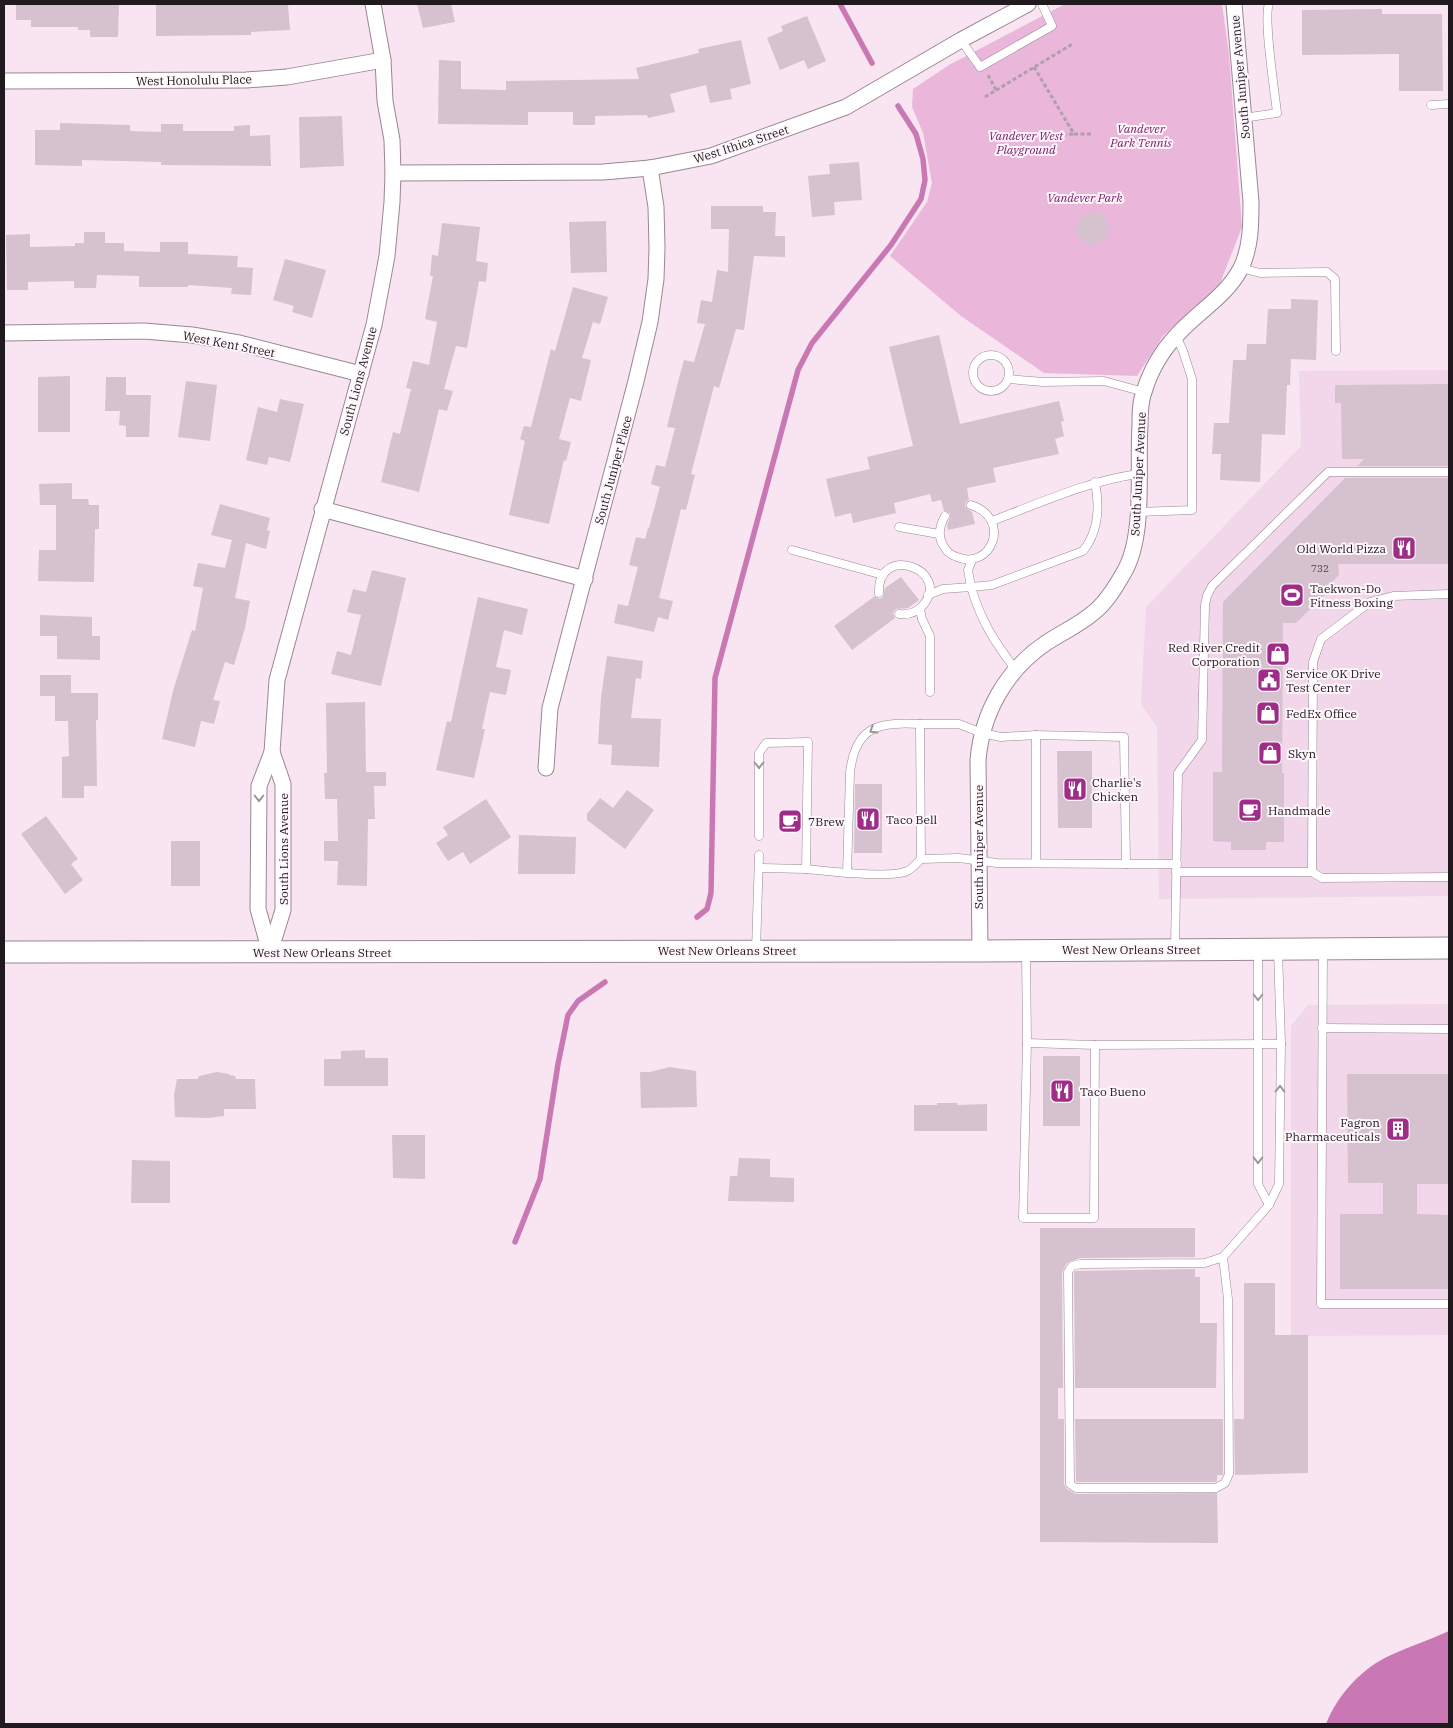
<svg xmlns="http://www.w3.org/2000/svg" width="1453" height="1728" font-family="'IBM Plex Serif',serif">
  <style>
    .built { fill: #f2d6e9 }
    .green { fill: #eab7da }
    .water { fill: #c978b3 }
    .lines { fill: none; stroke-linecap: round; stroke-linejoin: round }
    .stream { stroke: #c978b3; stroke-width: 5.5 }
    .building { fill: #d6c1cf }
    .lane-casing { stroke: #9a8794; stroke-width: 9 }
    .street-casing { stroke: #9a8794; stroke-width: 17 }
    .secondary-casing { stroke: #9a8794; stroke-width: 23 }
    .path { stroke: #af9faa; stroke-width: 3; stroke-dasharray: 4 2.5; stroke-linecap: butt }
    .lane { stroke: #fff; stroke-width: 8 }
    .street { stroke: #fff; stroke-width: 15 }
    .secondary { stroke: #fff; stroke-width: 21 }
    .oneway { stroke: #9b989a }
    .labels { text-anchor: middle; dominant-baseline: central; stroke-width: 4; stroke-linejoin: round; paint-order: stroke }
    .number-label { font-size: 10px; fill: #4e434a }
    .street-label { font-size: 12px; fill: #20191e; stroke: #fef6fb }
    .park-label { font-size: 12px; font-style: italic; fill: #781765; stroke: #fef6fb }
    .poi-label { font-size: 12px; fill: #20191e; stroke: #fef6fb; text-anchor: start }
  </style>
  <rect width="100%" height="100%" fill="#f9e4f2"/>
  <g class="built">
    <path d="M 1449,370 L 1449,896 L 1159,899 L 1157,727 L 1141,704 L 1146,607 L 1301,446 L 1299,371 Z"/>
    <path d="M 1449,1004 L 1449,1335 L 1291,1336 L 1291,1026 L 1308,1005 Z"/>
  </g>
  <path class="green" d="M 1065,4 L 1222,4 L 1229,55 L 1242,227 L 1219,286 L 1163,336 L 1137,376 L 1044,373 L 961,316 L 890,256 L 927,202 L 932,183 L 923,133 L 912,107 L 913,89 L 949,65 Z"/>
  <path class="water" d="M 1449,1631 L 1449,1724 L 1326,1724 C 1338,1694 1362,1668 1391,1655 C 1410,1646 1430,1640 1449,1631 Z"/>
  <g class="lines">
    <g class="stream">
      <path d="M 840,4 L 872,63"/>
      <path d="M 697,917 L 707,909 L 711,893 L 715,678 L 798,370 L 812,343 L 891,245 L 921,199 L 925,180 L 923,159 L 916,134 L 898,106"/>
      <path d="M 515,1242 L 540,1179 L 558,1064 L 568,1015 L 578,1001 L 605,982"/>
    </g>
  </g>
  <g class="building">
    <path d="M 16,4 L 119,4 L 118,37 L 90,37 L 90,30 L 78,30 L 78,27 L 31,27 L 31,20 L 16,20 Z"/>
    <path d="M 156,4 L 288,4 L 290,30 L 251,32 L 251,35 L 156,36 Z"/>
    <path d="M 417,4 L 451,4 L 455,22 L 423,28 Z"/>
    <path d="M 1382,9 L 1382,14 L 1442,14 L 1443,91 L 1399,91 L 1399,54 L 1302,55 L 1302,10 Z"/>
    <path d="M 807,16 L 826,61 L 808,69 L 804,60 L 780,70 L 767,38 L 783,31 L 781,26 Z"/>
    <path d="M 741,40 L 751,84 L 730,89 L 732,99 L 710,103 L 706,85 L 670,94 L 675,112 L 648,118 L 647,115 L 595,116 L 595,125 L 573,125 L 573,112 L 528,112 L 528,125 L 438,124 L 439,60 L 461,61 L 461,89 L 506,90 L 506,81 L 639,79 L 636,68 L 699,53 L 698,49 Z"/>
    <path d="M 342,116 L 344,166 L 300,168 L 299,117 Z"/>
    <path d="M 60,123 L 130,125 L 130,131 L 161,132 L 161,124 L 183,124 L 183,131 L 234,131 L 234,126 L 250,125 L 250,136 L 270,135 L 271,166 L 161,165 L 161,162 L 82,160 L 82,166 L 35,165 L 35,130 L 60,130 Z"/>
    <path d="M 859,162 L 862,200 L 834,202 L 835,215 L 812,217 L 808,176 L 830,174 L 829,164 Z"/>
    <path d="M 711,206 L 763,206 L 763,212 L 776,212 L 775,236 L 785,236 L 785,257 L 754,256 L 744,330 L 736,329 L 719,388 L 714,386 L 691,474 L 695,475 L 686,510 L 681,509 L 659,598 L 673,601 L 668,620 L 658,617 L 654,632 L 614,623 L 618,604 L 628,606 L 638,567 L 629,565 L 636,537 L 645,539 L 648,528 L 649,528 L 660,487 L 651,484 L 656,465 L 665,467 L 675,428 L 667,427 L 679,378 L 684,360 L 694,362 L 705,324 L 697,323 L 701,300 L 712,302 L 717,270 L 728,272 L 729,229 L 711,229 Z"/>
    <path d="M 1091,212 L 1103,214 L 1109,224 L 1108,237 L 1095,245 L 1083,242 L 1075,231 L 1079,219 Z"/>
    <path d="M 606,221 L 607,272 L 571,273 L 569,222 Z"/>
    <path d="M 442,223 L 480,227 L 476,261 L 488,263 L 486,282 L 479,281 L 467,348 L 456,346 L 444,389 L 453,391 L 447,411 L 439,409 L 419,492 L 381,482 L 393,432 L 400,434 L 411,389 L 406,388 L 413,361 L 429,365 L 437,322 L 425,319 L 433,276 L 430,276 L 432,255 L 438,256 Z"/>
    <path d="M 84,232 L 105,232 L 105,243 L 124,243 L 124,251 L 160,252 L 160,242 L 188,242 L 188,254 L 238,256 L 237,267 L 253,268 L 251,295 L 231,294 L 232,288 L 188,285 L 188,287 L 139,287 L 139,276 L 97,275 L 96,288 L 74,288 L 74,281 L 28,282 L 28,290 L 7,290 L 6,235 L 30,234 L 30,247 L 75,246 L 75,243 L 84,243 Z"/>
    <path d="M 285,259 L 326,270 L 312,318 L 292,312 L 294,306 L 273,300 Z"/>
    <path d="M 573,287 L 608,297 L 600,324 L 593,322 L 582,358 L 591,360 L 581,401 L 570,398 L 559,439 L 571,442 L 566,461 L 564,460 L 549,524 L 509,515 L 525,441 L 520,439 L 524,426 L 531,427 L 551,349 L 555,351 Z"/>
    <path d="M 1291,299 L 1318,300 L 1316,360 L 1291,359 L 1290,385 L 1287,385 L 1285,435 L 1262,434 L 1260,482 L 1220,480 L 1221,454 L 1212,454 L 1214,423 L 1229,423 L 1233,360 L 1246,360 L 1247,344 L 1266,344 L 1268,309 L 1291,309 Z"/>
    <path d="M 939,335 L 960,424 L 1059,401 L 1064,421 L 1061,422 L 1064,436 L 1055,439 L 1059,454 L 993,468 L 996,482 L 967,488 L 969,500 L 966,502 L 965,506 L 972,512 L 975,524 L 948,530 L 947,525 L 950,518 L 950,513 L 944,511 L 941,500 L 932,502 L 930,494 L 894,503 L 896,513 L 853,523 L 851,513 L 835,517 L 826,479 L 870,469 L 867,457 L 913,446 L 889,347 Z"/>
    <path d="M 70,376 L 70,432 L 38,432 L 38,377 Z"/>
    <path d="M 106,377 L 126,377 L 126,395 L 151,395 L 149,437 L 126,437 L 126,426 L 119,425 L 120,411 L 105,411 Z"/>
    <path d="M 186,381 L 217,385 L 210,441 L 178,437 Z"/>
    <path d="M 1449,384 L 1449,466 L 1357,466 L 1364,459 L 1342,459 L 1341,403 L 1335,403 L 1335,385 Z"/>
    <path d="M 280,399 L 304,404 L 290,462 L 269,457 L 267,465 L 246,460 L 258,407 L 277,412 Z"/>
    <path d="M 1345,478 L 1449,478 L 1449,564 L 1338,564 L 1339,575 L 1331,583 L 1334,586 L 1296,623 L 1283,623 L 1282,773 L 1284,773 L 1284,842 L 1266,842 L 1266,850 L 1231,850 L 1231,842 L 1213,841 L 1213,772 L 1222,772 L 1223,602 Z"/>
    <path d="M 72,483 L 72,499 L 88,499 L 89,505 L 99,505 L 99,529 L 95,529 L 94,582 L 38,581 L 39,550 L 56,550 L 56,505 L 40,505 L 39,484 Z"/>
    <path d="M 220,504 L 270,518 L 267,530 L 270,531 L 266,549 L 246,543 L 235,598 L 250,601 L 245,628 L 234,665 L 225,662 L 213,700 L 220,701 L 214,724 L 201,721 L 195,747 L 162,739 L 173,691 L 192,630 L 195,631 L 203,588 L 193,586 L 198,563 L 225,568 L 232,540 L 211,535 Z"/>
    <path d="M 372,570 L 406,578 L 381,686 L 331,674 L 337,651 L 351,655 L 361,615 L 347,612 L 353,589 L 366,592 Z"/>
    <path d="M 901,577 L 919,600 L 908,608 L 896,609 L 893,613 L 895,618 L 852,650 L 834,626 L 875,596 L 879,599 L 883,597 L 885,588 Z"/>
    <path d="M 478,597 L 528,609 L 522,635 L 504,630 L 496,667 L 511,670 L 506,695 L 490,692 L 482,729 L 485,729 L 474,778 L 436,770 L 447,721 L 451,722 Z"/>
    <path d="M 40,615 L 92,617 L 92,636 L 100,636 L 100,660 L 57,659 L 57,636 L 40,636 Z"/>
    <path d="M 607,656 L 643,661 L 641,679 L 636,678 L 631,718 L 661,719 L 659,767 L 611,765 L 612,745 L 598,744 L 601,697 Z"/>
    <path d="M 40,675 L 71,675 L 71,693 L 98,693 L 98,720 L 96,720 L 97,786 L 84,786 L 84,798 L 62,798 L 62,757 L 69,756 L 68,721 L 55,721 L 55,696 L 40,696 Z"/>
    <path d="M 365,702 L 366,772 L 386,772 L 386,786 L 374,786 L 375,819 L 368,819 L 367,886 L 337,885 L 338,861 L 324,861 L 324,841 L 338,841 L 337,799 L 325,799 L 324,773 L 327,773 L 326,703 Z"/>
    <path d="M 1057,751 L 1092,751 L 1092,828 L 1058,828 Z"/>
    <path d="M 855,784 L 882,784 L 882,853 L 854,853 Z"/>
    <path d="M 627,790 L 654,810 L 625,849 L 587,820 L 587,814 L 600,798 L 613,808 Z"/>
    <path d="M 486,799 L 511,837 L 470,864 L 463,852 L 448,861 L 436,843 L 448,835 L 443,827 Z"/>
    <path d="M 46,816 L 78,859 L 71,864 L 83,880 L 65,894 L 21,834 Z"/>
    <path d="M 519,835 L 576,837 L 575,874 L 518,874 Z"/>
    <rect x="171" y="841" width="29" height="45"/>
    <path d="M 365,1050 L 365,1058 L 388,1058 L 388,1086 L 324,1086 L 324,1059 L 341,1059 L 341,1051 Z"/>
    <rect x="1043" y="1056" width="37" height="70"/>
    <path d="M 669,1067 L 696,1071 L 697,1107 L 641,1108 L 640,1072 L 650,1072 Z"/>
    <path d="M 217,1072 L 229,1074 L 229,1075 L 235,1076 L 236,1079 L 255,1079 L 256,1109 L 224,1109 L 224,1116 L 208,1118 L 175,1117 L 174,1095 L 177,1079 L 198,1079 L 199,1076 Z"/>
    <path d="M 1347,1074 L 1449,1074 L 1449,1184 L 1417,1184 L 1417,1214 L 1449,1215 L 1449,1289 L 1340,1289 L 1340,1214 L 1383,1214 L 1383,1183 L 1348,1183 Z"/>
    <path d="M 937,1103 L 957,1103 L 957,1105 L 987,1104 L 987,1131 L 914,1131 L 914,1105 L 937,1105 Z"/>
    <path d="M 392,1135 L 425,1135 L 425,1179 L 393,1178 Z"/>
    <path d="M 739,1158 L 770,1159 L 770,1177 L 794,1178 L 794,1202 L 728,1201 L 730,1176 L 737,1176 Z"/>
    <path d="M 132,1160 L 170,1161 L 170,1203 L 131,1203 Z"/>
    <path d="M 1040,1228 L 1195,1228 L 1195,1257 L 1080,1258 L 1067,1263 L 1062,1272 L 1063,1388 L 1058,1388 L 1058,1419 L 1064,1419 L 1064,1484 L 1067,1489 L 1076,1494 L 1217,1493 L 1218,1543 L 1040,1542 Z"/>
    <path d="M 1195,1269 L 1195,1277 L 1200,1277 L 1200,1323 L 1217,1323 L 1216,1388 L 1075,1388 L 1074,1274 L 1075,1271 Z"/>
    <path d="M 1244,1283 L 1275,1283 L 1275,1335 L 1308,1335 L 1308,1473 L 1235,1475 L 1234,1419 L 1244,1419 Z"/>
    <path d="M 1075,1419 L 1223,1419 L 1223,1475 L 1217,1475 L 1217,1481 L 1215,1482 L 1078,1482 L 1076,1481 Z"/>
  </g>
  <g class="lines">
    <g class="lane-casing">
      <g id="lane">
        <path d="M 961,40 L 980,67 L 1052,26 L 1042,4"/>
        <path d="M 1431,105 L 1449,104"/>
        <path d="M 1243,118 L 1277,113 C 1275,93 1263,18 1269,4"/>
        <path d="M 1241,268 L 1260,273 L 1327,272 L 1335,279 L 1336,351"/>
        <circle cx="991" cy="373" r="18"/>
        <path d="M 1008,379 L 1043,382 L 1104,381 L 1144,392"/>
        <path d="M 1138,512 L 1192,510 L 1192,379 L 1183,351 L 1176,336"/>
        <path d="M 945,516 C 940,525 937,535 943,545 C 946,551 950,555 957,557 C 991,571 1013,519 971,505"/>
        <path d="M 992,521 C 1040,503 1087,481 1138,474"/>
        <path d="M 899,527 L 939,534"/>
        <path d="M 792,550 L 883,575"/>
        <path d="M 879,593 C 877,543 951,569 924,604 C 918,612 909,615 899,614"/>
        <path d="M 1449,594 L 1393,596 L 1370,602 L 1321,639 L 1313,662 L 1312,872 L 1322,878 L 1449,877"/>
        <path d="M 928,595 L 943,589 L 971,587 L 968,570 L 972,560"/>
        <path d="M 920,609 L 922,619 L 930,636 L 930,692"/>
        <path d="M 1015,669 C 994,641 981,621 971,587 L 992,585 L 1083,551 C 1099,531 1100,507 1095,482"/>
        <path d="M 920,724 L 959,724 L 982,733 L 1001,737 L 1036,735 L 1124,737 L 1126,864 L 997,863 L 959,858 L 921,859 Z"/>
        <path d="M 1036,735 L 1036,862"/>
        <path d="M 759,836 L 759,753 L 766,743 L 808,742 L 806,869 L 759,868"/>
        <path d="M 1126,864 L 1177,864"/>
        <path d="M 806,869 C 825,871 892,879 907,871 C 912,869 917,863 921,859"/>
        <path d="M 1176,872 L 1312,872"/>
        <path d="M 847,873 L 850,773 C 855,727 878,721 920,724"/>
        <path d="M 1175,948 L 1178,773 L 1202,740 L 1205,605 L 1207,596 L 1212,586 L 1328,472 L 1449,472"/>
        <path d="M 756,950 L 759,855"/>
        <path d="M 1258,950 L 1258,1184 L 1269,1205"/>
        <path d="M 1323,950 L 1321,1304 L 1449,1304"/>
        <path d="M 1026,952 L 1027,1043 L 1023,1218 L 1094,1218 L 1095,1045"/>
        <path d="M 1322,1028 L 1449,1029"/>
        <path d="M 1027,1043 L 1095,1045 L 1281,1044"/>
        <path d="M 1223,1257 L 1228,1299 L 1229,1474 L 1225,1483 L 1216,1488 L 1076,1488 L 1070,1484 L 1068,1272 L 1072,1266 L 1080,1264 L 1205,1263 L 1223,1257 L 1269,1205 L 1279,1184 L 1281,1044 L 1278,950"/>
      </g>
    </g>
    <g class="street-casing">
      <g id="street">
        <path d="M 4,81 L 246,80 L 287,77 L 383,60"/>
        <path d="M 393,173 L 603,172 L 650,168 L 711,156 L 846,107 L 961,40 L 1028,4"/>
        <path d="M 4,333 L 144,331 L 192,335 L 239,343 L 361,374"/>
        <path d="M 322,509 L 585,579"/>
        <path d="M 546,768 L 550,708 L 636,381 L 650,322 L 656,279 L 657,248 L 656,207 L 650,168"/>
        <path d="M 980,951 L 978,760 C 982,713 1006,670 1046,643 C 1061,633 1079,625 1093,613 C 1106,603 1115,588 1123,574 C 1146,537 1137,468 1140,425 C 1140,414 1140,402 1144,392 C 1150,372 1162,351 1176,336 C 1197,312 1226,297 1241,268 C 1251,247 1251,224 1251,202 L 1234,4"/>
        <path d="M 270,952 L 258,909 L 259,786 L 272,752 L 277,680 L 374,325 L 387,256 L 392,202 L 393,173 L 392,140 L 385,101 L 383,60 L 373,4"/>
        <path d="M 270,952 L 283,910 L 283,784 L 272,752"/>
      </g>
    </g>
    <g class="secondary-casing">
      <path id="secondary" d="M 4,952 L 980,951 L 1449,948"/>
    </g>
    <g class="path">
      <path d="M 1034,67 L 1074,134 L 1092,134"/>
      <path d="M 988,75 L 996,90"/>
      <path d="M 985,97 L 1074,43"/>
      <path d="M 1043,135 L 1074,134"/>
    </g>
    <use href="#lane" class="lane"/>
    <use href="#street" class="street"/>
    <use href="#secondary" class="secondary"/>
  </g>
  <defs><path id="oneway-chevron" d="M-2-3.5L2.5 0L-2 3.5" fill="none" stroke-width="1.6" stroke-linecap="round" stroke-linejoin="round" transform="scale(1.25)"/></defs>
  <g class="oneway">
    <use href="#oneway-chevron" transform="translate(873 730) rotate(148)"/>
    <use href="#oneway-chevron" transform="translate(759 765) rotate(90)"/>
    <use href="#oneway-chevron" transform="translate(259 798) rotate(90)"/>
    <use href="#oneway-chevron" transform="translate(1258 997) rotate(90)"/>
    <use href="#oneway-chevron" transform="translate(1280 1089) rotate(-89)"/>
    <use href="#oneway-chevron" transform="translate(1258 1160) rotate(90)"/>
  </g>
  <defs>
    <g id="restaurant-square" transform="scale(1.25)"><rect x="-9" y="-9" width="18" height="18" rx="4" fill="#9f2c87" stroke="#fef6fb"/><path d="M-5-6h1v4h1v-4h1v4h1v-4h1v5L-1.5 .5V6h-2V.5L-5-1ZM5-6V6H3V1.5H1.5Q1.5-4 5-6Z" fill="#fff"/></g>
    <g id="stadium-square" transform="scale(1.25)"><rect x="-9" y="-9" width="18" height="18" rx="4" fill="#9f2c87" stroke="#fef6fb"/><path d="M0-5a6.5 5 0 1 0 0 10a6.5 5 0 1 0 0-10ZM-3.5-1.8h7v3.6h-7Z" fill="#fff"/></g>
    <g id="shop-square" transform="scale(1.25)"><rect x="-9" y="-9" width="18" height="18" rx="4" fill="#9f2c87" stroke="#fef6fb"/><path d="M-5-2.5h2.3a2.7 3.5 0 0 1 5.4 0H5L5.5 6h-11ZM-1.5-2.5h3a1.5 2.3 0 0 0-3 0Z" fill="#fff"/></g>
    <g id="civic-square" transform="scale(1.25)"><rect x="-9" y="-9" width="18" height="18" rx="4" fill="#9f2c87" stroke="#fef6fb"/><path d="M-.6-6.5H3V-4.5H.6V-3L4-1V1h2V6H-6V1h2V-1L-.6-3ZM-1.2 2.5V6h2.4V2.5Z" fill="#fff"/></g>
    <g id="cafe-square" transform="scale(1.25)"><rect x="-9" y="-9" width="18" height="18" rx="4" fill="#9f2c87" stroke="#fef6fb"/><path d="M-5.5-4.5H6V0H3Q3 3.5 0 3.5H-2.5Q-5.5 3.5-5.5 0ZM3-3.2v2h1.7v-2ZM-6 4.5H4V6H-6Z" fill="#fff"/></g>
    <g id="building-square" transform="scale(1.25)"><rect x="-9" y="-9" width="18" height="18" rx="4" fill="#9f2c87" stroke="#fef6fb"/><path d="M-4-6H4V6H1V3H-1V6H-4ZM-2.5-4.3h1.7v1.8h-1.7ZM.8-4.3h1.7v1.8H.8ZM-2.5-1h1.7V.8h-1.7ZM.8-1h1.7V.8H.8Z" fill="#fff"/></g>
  </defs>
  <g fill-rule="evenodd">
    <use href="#restaurant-square" x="1404" y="548"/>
    <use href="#stadium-square" x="1292" y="595"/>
    <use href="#shop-square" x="1278" y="654"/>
    <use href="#civic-square" x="1269" y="680"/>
    <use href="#shop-square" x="1268" y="713"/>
    <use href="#shop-square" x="1270" y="753"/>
    <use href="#restaurant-square" x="1075" y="789"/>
    <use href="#cafe-square" x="1250" y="810"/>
    <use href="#restaurant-square" x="868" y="819"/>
    <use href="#cafe-square" x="790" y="821"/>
    <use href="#restaurant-square" x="1062" y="1091"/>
    <use href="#building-square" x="1398" y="1129"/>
  </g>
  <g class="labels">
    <g class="number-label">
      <text x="1320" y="568">732</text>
    </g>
    <g class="street-label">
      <text transform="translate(1240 77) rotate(-95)">South Juniper Avenue</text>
      <text transform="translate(194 80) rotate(-1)">West Honolulu Place</text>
      <text transform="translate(741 144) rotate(-18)">West Ithica Street</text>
      <text transform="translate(229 344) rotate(11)">West Kent Street</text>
      <text transform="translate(358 381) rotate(-75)">South Lions Avenue</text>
      <text transform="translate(613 470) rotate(-75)">South Juniper Place</text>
      <text transform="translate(1138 474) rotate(-87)">South Juniper Avenue</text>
      <text transform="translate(978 847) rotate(-90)">South Juniper Avenue</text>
      <text transform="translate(283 849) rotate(-90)">South Lions Avenue</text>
      <text x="1131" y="949">West New Orleans Street</text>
      <text x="727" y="950">West New Orleans Street</text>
      <text x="322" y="952">West New Orleans Street</text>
    </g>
    <g class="park-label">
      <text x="1141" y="128">Vandever<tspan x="1141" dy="14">Park Tennis</tspan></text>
      <text x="1026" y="135">Vandever West<tspan x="1026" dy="14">Playground</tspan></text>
      <text x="1085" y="197">Vandever Park</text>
    </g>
    <g class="poi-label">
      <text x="1386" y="548" text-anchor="end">Old World Pizza</text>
      <text x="1310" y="588">Taekwon-Do<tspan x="1310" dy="14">Fitness Boxing</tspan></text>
      <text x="1260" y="647" text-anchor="end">Red River Credit<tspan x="1260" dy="14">Corporation</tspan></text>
      <text x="1286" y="673">Service OK Drive<tspan x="1286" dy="14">Test Center</tspan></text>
      <text x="1286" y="713">FedEx Office</text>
      <text x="1288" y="753">Skyn</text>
      <text x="1092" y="782">Charlie's<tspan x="1092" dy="14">Chicken</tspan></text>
      <text x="1268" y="810">Handmade</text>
      <text x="886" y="819">Taco Bell</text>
      <text x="808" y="821">7Brew</text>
      <text x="1080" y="1091">Taco Bueno</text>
      <text x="1380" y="1122" text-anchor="end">Fagron<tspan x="1380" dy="14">Pharmaceuticals</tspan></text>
    </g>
  </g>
  <rect width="1453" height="1728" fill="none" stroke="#20191e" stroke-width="10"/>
</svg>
